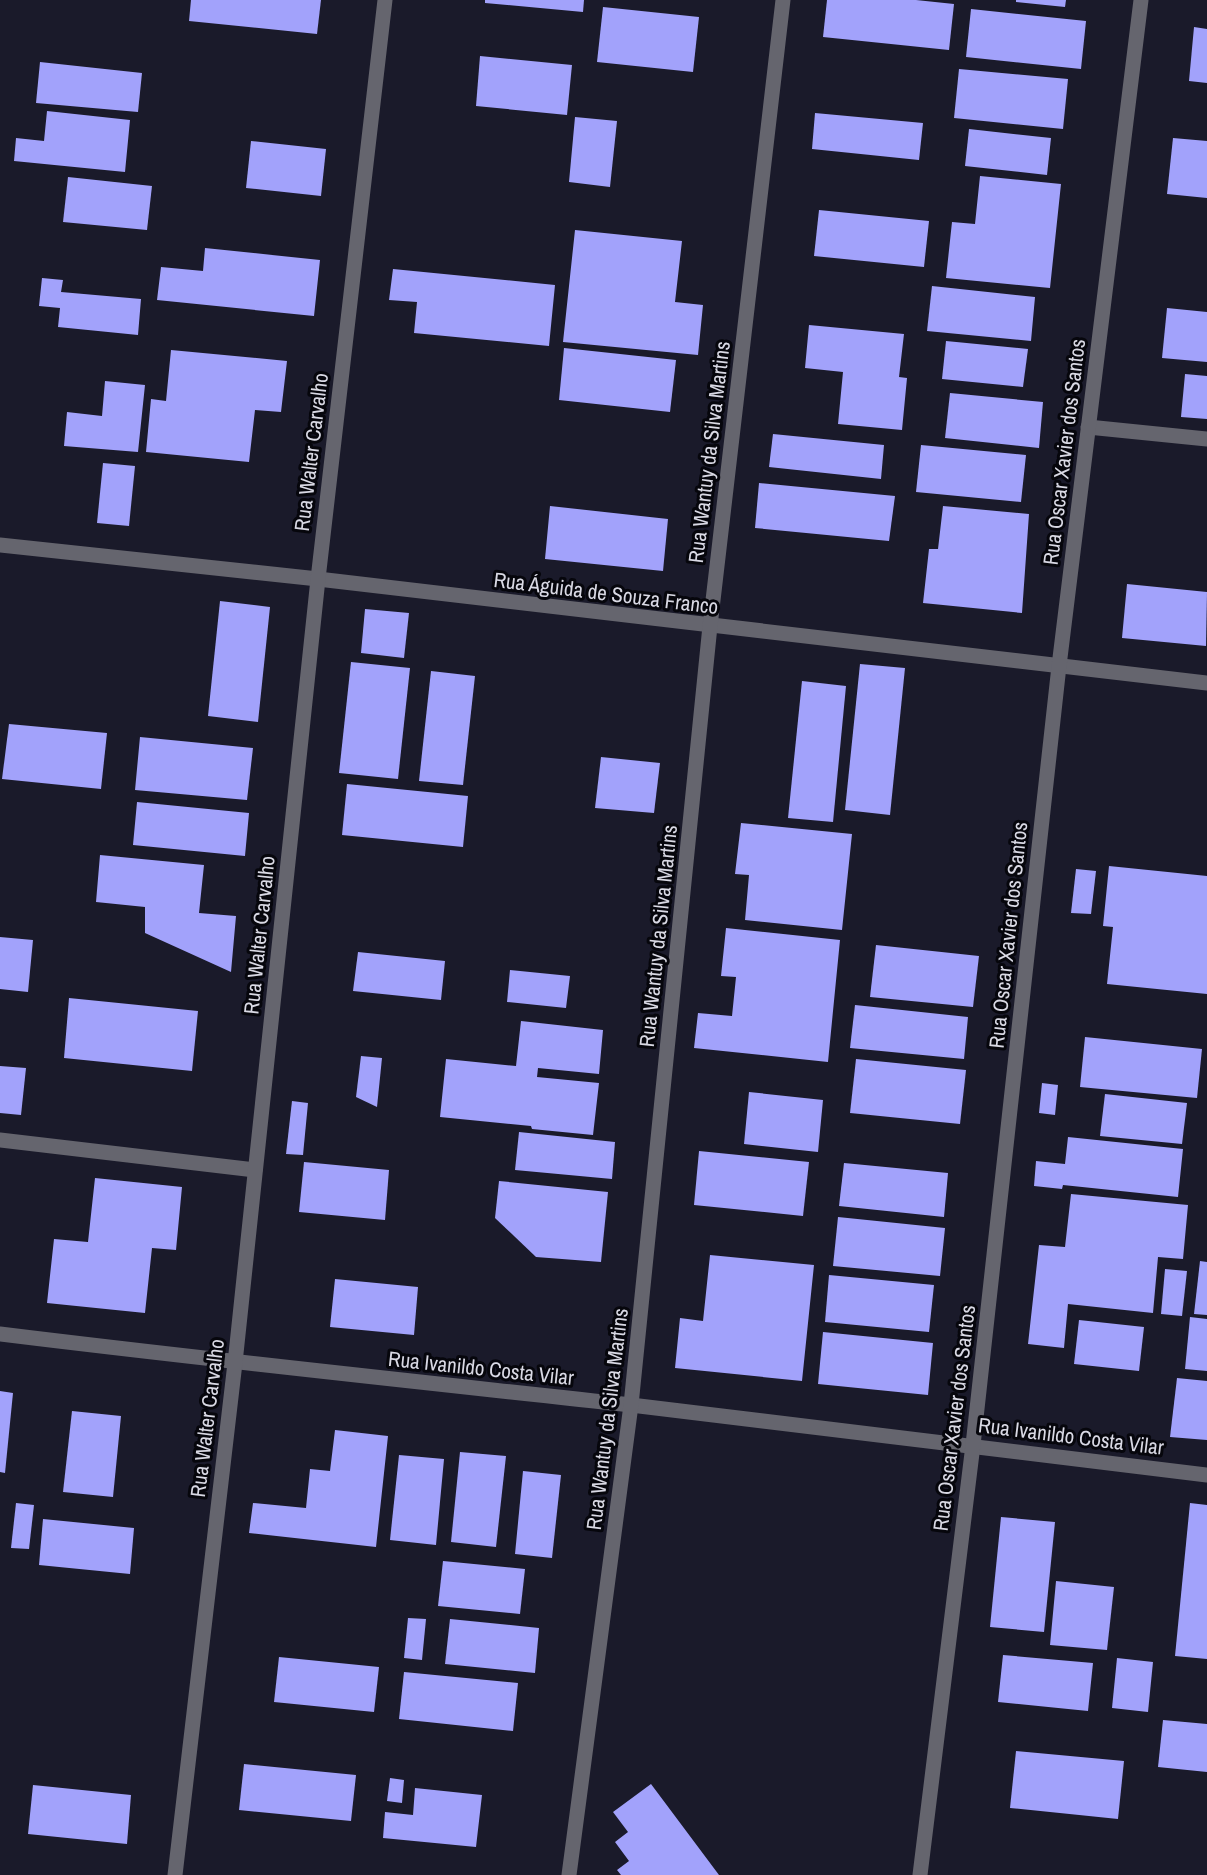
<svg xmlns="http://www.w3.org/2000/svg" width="1207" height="1875" font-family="'Archivo Narrow',sans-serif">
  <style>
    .building { fill: #a2a2fb }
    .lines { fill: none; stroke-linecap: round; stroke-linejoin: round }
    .minor { stroke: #65656e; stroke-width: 15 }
    .labels { text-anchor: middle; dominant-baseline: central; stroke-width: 6; stroke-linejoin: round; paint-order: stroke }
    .street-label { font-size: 21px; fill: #d9d9e4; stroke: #06060c }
  </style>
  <rect width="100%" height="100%" fill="#1a1a2a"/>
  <g class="building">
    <path d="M 191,0 L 321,0 L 317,34 L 189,21 Z"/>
    <path d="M 485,0 L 584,0 L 583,12 L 485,3 Z"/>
    <path d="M 827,0 L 916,0 L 954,4 L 949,50 L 823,37 Z"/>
    <path d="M 1016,0 L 1066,0 L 1065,7 L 1016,2 Z"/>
    <path d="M 603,7 L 699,17 L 693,72 L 597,62 Z"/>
    <path d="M 971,9 L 1086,21 L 1081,69 L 966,57 Z"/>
    <path d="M 1194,27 L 1207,29 L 1207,83 L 1189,81 Z"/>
    <path d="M 480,56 L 572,65 L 567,115 L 476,106 Z"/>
    <path d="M 40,62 L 142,73 L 138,112 L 36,103 Z"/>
    <path d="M 959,69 L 1068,79 L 1063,129 L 954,118 Z"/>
    <path d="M 47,111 L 130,120 L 125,172 L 14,161 L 16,138 L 44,141 Z"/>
    <path d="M 815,113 L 923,123 L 919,160 L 812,149 Z"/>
    <path d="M 575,117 L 617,121 L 610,187 L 569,182 Z"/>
    <path d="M 969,129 L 1051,138 L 1047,175 L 965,166 Z"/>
    <path d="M 1173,138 L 1207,141 L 1207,198 L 1167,194 Z"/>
    <path d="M 251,141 L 326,149 L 321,196 L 246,188 Z"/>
    <path d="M 980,176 L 1061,184 L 1050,288 L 946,278 L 952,222 L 975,224 Z"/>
    <path d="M 68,177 L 152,186 L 147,230 L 63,222 Z"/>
    <path d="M 819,210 L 929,221 L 924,267 L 814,256 Z"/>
    <path d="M 575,230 L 682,241 L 675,302 L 703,305 L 698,355 L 563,342 Z"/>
    <path d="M 205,248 L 320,260 L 314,316 L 157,300 L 161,267 L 203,271 Z"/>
    <path d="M 393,269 L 555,285 L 549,346 L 414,333 L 417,302 L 389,300 Z"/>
    <path d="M 42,278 L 63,280 L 61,292 L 141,299 L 138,335 L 58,327 L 60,308 L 39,306 Z"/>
    <path d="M 932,286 L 1035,297 L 1031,341 L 927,331 Z"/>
    <path d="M 1167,308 L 1207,312 L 1207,362 L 1162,358 Z"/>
    <path d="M 809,325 L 904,334 L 899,377 L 907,378 L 902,430 L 838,424 L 843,372 L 805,368 Z"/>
    <path d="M 946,341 L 1028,349 L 1023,387 L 942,379 Z"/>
    <path d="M 564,348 L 676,360 L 670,412 L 559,400 Z"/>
    <path d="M 171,350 L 287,361 L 281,412 L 255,410 L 249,462 L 146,452 L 151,399 L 166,401 Z"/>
    <path d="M 1185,374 L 1207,376 L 1207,419 L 1181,417 Z"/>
    <path d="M 105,381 L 145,385 L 138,452 L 64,446 L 67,412 L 102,416 Z"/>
    <path d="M 950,393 L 1043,402 L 1039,448 L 945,438 Z"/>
    <path d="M 773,434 L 884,445 L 881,479 L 769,467 Z"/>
    <path d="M 921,445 L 1026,455 L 1021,502 L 916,492 Z"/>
    <path d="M 103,463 L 135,466 L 129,526 L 97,523 Z"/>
    <path d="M 759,483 L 895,496 L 889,541 L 755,528 Z"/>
    <path d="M 550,506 L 668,519 L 663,571 L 545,559 Z"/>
    <path d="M 943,506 L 1029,514 L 1022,613 L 923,603 L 929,549 L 938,549 Z"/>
    <path d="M 1127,584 L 1207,592 L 1206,646 L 1122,638 Z"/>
    <path d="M 220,601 L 270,607 L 258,722 L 208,716 Z"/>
    <path d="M 365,609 L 409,613 L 404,658 L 361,653 Z"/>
    <path d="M 351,662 L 410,668 L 398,779 L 339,773 Z"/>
    <path d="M 860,664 L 905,668 L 890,815 L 845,810 Z"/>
    <path d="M 431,671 L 475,676 L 463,785 L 419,781 Z"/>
    <path d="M 802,681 L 846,686 L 833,822 L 788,818 Z"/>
    <path d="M 9,724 L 107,733 L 101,789 L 2,779 Z"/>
    <path d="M 140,737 L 253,748 L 247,800 L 135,790 Z"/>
    <path d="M 601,757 L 660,763 L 654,813 L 595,808 Z"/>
    <path d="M 347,784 L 468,796 L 463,847 L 342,835 Z"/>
    <path d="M 137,802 L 249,813 L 245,856 L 133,845 Z"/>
    <path d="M 741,823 L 852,834 L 842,930 L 745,920 L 749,875 L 735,874 Z"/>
    <path d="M 100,855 L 204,865 L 199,913 L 236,916 L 231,972 L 145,933 L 145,907 L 96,902 Z"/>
    <path d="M 1109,866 L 1207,876 L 1207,994 L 1107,984 L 1113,927 L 1103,926 Z"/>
    <path d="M 1076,869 L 1096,871 L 1091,914 L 1071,913 Z"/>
    <path d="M 726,928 L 840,940 L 828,1062 L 694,1048 L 698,1013 L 732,1016 L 736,977 L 721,976 Z"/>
    <path d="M 0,937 L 33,940 L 28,992 L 0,989 Z"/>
    <path d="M 876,945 L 979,956 L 973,1007 L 870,997 Z"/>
    <path d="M 358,952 L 445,961 L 441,1000 L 353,991 Z"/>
    <path d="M 510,970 L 570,976 L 566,1008 L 507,1002 Z"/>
    <path d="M 69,998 L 198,1011 L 192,1071 L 64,1058 Z"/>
    <path d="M 855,1005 L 968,1017 L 964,1059 L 850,1048 Z"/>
    <path d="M 521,1021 L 603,1030 L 599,1074 L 538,1068 L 537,1077 L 599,1083 L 593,1135 L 532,1129 L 531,1126 L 440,1117 L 446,1059 L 516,1066 Z"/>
    <path d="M 1085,1037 L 1202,1049 L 1197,1098 L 1080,1087 Z"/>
    <path d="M 361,1056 L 382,1058 L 377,1107 L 356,1097 Z"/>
    <path d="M 856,1059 L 966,1070 L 960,1124 L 850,1113 Z"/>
    <path d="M 0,1066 L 26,1068 L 21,1115 L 0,1113 Z"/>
    <path d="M 1042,1083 L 1058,1085 L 1055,1115 L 1039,1113 Z"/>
    <path d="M 749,1092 L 823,1100 L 818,1152 L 744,1144 Z"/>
    <path d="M 1105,1094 L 1187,1103 L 1182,1144 L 1100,1136 Z"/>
    <path d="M 292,1101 L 308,1103 L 303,1155 L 286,1154 Z"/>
    <path d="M 519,1132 L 615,1142 L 612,1179 L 515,1170 Z"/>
    <path d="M 1068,1137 L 1183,1149 L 1178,1197 L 1063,1185 L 1062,1189 L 1034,1186 L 1036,1161 L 1065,1164 Z"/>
    <path d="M 699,1151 L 809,1162 L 803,1216 L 694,1205 Z"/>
    <path d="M 304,1162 L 389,1170 L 385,1220 L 299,1212 Z"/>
    <path d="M 844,1163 L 948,1173 L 944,1217 L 839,1206 Z"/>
    <path d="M 95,1178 L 182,1187 L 176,1250 L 152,1248 L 145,1313 L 47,1303 L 54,1239 L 88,1242 Z"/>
    <path d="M 499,1181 L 608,1192 L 601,1262 L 536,1257 L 495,1218 Z"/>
    <path d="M 1071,1194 L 1188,1205 L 1183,1259 L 1158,1257 L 1153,1313 L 1068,1304 L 1064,1348 L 1028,1344 L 1039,1245 L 1065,1247 Z"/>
    <path d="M 838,1217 L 945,1228 L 940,1276 L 833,1266 Z"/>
    <path d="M 710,1255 L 814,1265 L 802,1381 L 675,1368 L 680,1318 L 703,1321 Z"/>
    <path d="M 1200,1261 L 1207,1262 L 1207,1315 L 1194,1314 Z"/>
    <path d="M 1165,1269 L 1187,1271 L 1182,1316 L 1161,1314 Z"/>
    <path d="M 829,1275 L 934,1285 L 929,1332 L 825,1322 Z"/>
    <path d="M 335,1279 L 418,1287 L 414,1335 L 330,1327 Z"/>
    <path d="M 1190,1317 L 1207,1319 L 1207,1371 L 1185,1369 Z"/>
    <path d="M 1079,1320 L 1144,1327 L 1139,1371 L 1074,1364 Z"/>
    <path d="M 823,1332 L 933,1343 L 928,1395 L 818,1384 Z"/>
    <path d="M 1177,1378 L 1207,1381 L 1207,1440 L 1170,1437 Z"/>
    <path d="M 0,1391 L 13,1393 L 5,1473 L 0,1472 Z"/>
    <path d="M 72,1411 L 121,1416 L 113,1497 L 63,1492 Z"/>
    <path d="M 335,1430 L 388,1436 L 376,1547 L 249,1533 L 253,1503 L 306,1508 L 310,1469 L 330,1471 Z"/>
    <path d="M 460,1452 L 506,1456 L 496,1547 L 451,1542 Z"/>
    <path d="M 399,1455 L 444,1459 L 436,1545 L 390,1540 Z"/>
    <path d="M 523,1471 L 561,1475 L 552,1558 L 515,1554 Z"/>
    <path d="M 16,1503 L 34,1505 L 29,1549 L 11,1548 Z"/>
    <path d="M 1190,1503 L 1207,1505 L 1207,1659 L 1175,1656 Z"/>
    <path d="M 1001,1517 L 1055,1522 L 1044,1632 L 990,1627 Z"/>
    <path d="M 43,1519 L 134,1528 L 130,1574 L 39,1565 Z"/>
    <path d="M 443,1561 L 525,1569 L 520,1614 L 438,1606 Z"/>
    <path d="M 1056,1581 L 1114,1587 L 1107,1650 L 1050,1645 Z"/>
    <path d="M 408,1618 L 426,1619 L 422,1660 L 404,1658 Z"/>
    <path d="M 450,1619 L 539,1628 L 535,1673 L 445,1664 Z"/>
    <path d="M 1003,1655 L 1093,1663 L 1088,1711 L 998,1702 Z"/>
    <path d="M 279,1657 L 379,1667 L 374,1712 L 274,1702 Z"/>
    <path d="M 1117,1658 L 1153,1662 L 1148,1712 L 1112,1708 Z"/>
    <path d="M 404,1672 L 518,1683 L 513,1731 L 399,1719 Z"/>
    <path d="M 1163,1720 L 1207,1724 L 1207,1772 L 1158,1767 Z"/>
    <path d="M 1016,1751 L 1124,1761 L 1118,1819 L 1010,1808 Z"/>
    <path d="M 244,1764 L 356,1775 L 351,1821 L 239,1810 Z"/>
    <path d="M 390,1778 L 404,1780 L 402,1803 L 387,1801 Z"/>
    <path d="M 651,1784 L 719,1875 L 621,1875 L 617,1870 L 629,1861 L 615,1842 L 628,1832 L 613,1812 Z"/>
    <path d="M 33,1785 L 131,1795 L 127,1844 L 28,1834 Z"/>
    <path d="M 415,1788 L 482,1795 L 476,1847 L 383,1838 L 385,1812 L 413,1815 Z"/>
  </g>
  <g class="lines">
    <g class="minor">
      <path d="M 1088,427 L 1207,439"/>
      <path d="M 0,545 L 318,579 L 1207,683"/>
      <path d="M 0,1140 L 255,1170"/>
      <path d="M 0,1334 C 210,1360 421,1382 631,1405 C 823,1427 1015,1450 1207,1475"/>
      <path d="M 175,1875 L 235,1363 L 318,579 L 385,0"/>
      <path d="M 569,1875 L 631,1405 L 710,626 L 783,0"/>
      <path d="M 920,1875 L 973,1445 L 1059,666 L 1141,0"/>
    </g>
  </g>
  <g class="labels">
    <g class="street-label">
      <text transform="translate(311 452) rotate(-83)">Rua Walter Carvalho</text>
      <text transform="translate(709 452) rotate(-83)">Rua Wantuy da Silva Martins</text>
      <text transform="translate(1064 452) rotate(-83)">Rua Oscar Xavier dos Santos</text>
      <text transform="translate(606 593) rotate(7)">Rua Águida de Souza Franco</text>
      <text transform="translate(259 935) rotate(-84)">Rua Walter Carvalho</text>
      <text transform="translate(1008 935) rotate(-84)">Rua Oscar Xavier dos Santos</text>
      <text transform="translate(658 936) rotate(-84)">Rua Wantuy da Silva Martins</text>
      <text transform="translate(481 1368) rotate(6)">Rua Ivanildo Costa Vilar</text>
      <text transform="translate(207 1418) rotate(-83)">Rua Walter Carvalho</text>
      <text transform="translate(954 1418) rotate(-83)">Rua Oscar Xavier dos Santos</text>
      <text transform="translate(607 1419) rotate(-83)">Rua Wantuy da Silva Martins</text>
      <text transform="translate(1071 1436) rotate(7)">Rua Ivanildo Costa Vilar</text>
    </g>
  </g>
</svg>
